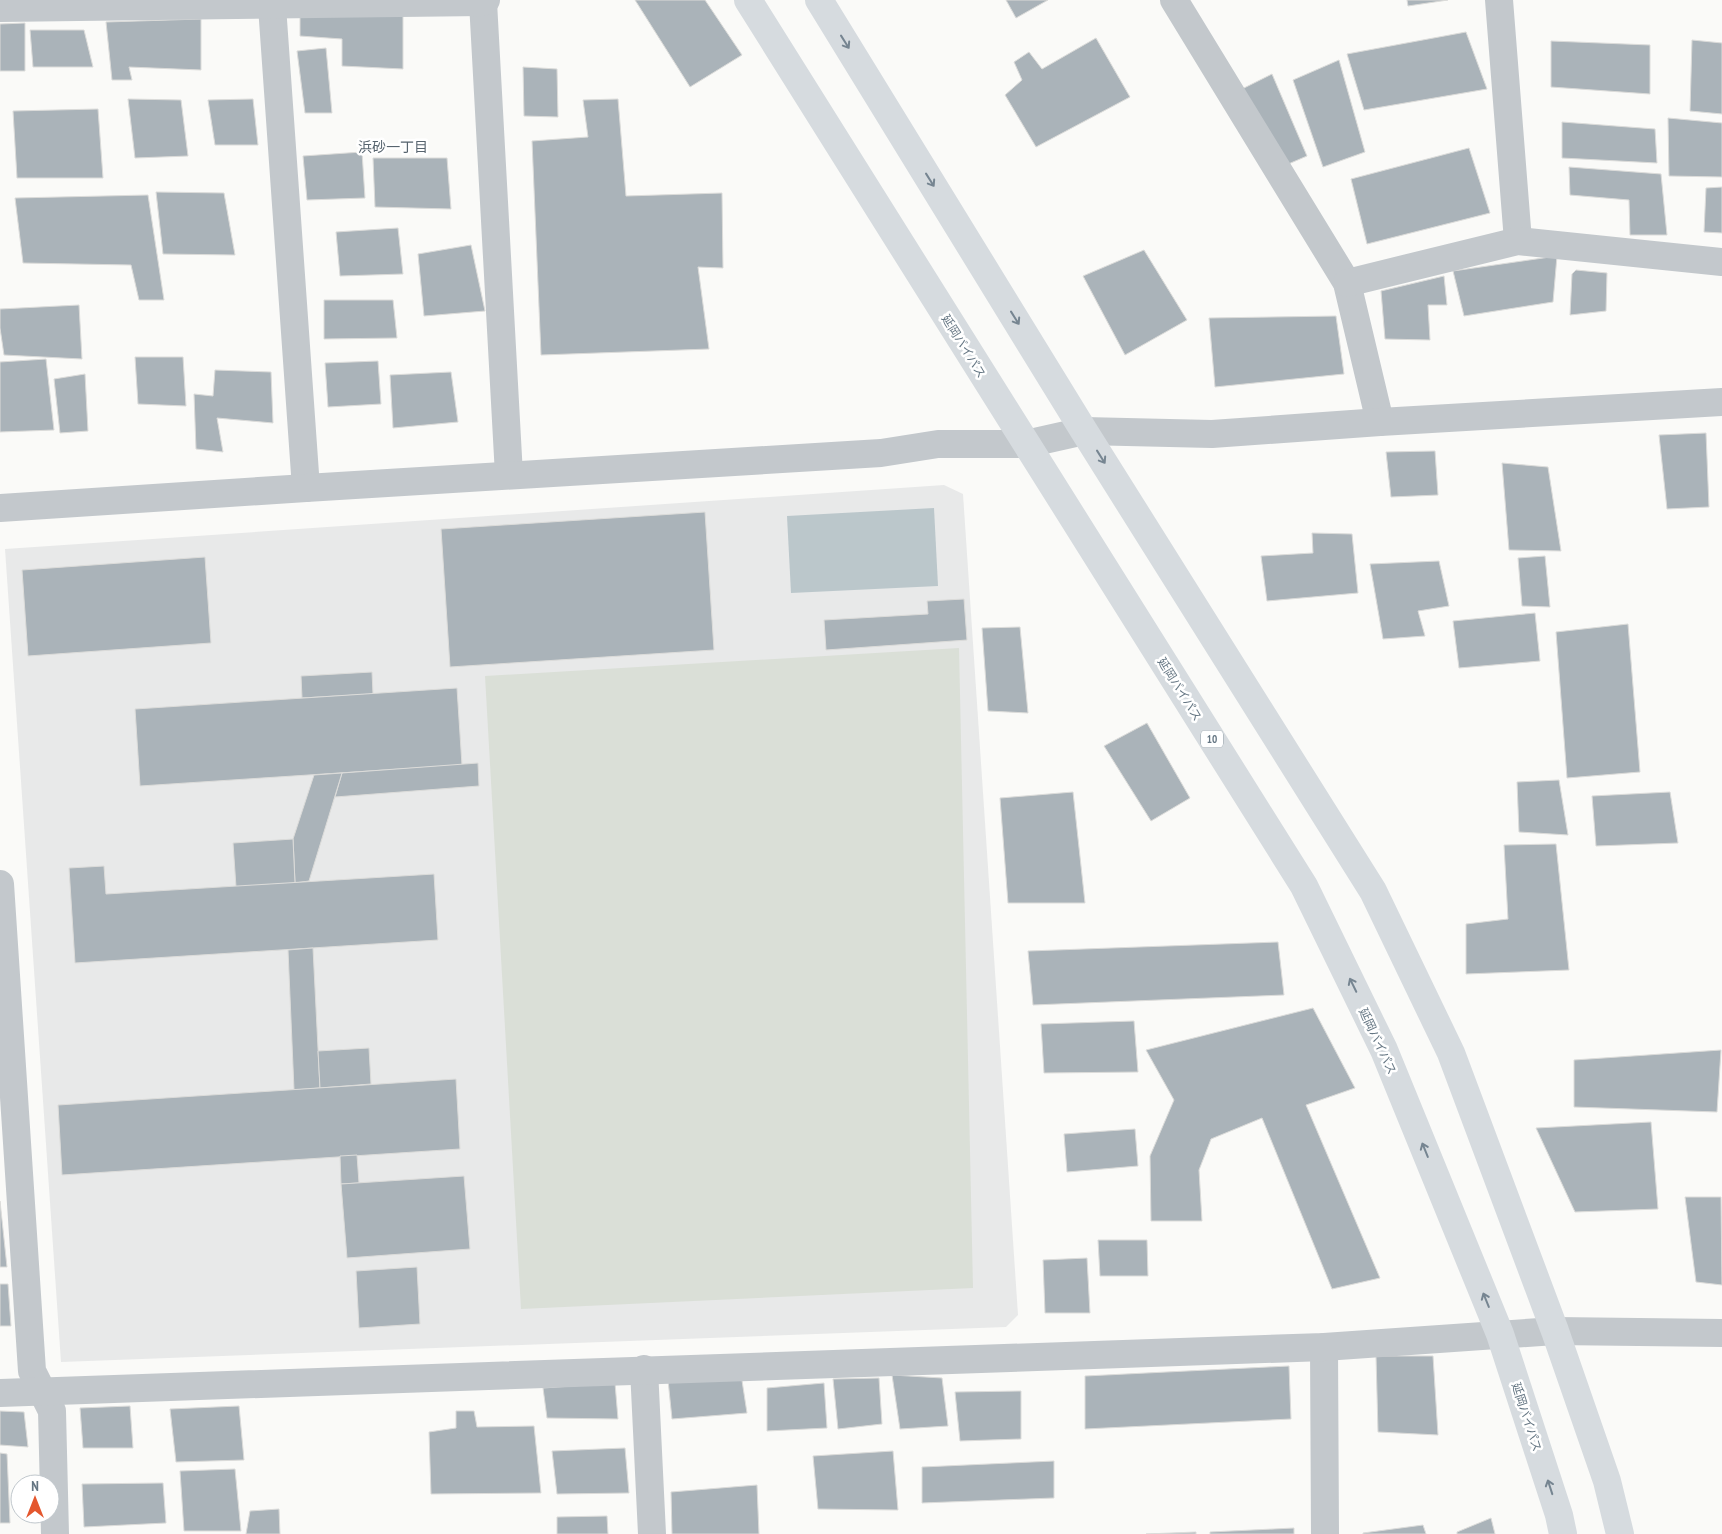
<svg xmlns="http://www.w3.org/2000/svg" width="1722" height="1534" font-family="'PT Sans Narrow','Noto Sans JP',sans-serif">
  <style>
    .built { fill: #e8e9e9 }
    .green { fill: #dadfd7 }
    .water { fill: #bbc7cb }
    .building { fill: #aab3b9; stroke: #dcdcda }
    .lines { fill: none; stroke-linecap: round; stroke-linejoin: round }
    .minor { stroke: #c3c8cc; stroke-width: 28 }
    .tertiary { stroke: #c3c8cc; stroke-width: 28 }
    .trunk { stroke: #d6dbdf; stroke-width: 28 }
    .oneway { stroke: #768591 }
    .labels { text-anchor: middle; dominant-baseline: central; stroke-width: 5; stroke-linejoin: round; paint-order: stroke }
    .shield { fill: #fff; stroke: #939fa8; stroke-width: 1 }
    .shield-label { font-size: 11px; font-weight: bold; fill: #657683 }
    .street-label { font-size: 12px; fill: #657683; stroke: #fff }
    .neighbourhood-label { font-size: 14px; fill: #57646e; stroke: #fff }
  </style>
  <rect width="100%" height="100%" fill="#fafaf8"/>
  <path class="built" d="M 944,485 L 963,494 L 1018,1315 L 1006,1327 L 61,1362 L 5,549 Z"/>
  <path class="green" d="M 959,648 L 973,1288 L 521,1309 L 485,676 Z"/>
  <path class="water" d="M 934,508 L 938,586 L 791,593 L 787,516 Z"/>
  <g class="building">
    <path d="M 635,0 L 705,0 L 742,55 L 690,87 Z"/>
    <path d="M 1006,0 L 1048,0 L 1016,18 Z"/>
    <path d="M 1407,0 L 1448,0 L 1408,6 Z"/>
    <path d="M 403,14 L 403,69 L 342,66 L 342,39 L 300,36 L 300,16 Z"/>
    <path d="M 201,19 L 201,70 L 129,67 L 132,80 L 112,80 L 106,22 Z"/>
    <path d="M 25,23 L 25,71 L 0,71 L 0,24 Z"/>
    <path d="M 30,30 L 84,30 L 93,67 L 33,67 Z"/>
    <path d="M 1466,32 L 1487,89 L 1364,110 L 1347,54 Z"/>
    <path d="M 1096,38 L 1130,97 L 1036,147 L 1005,95 L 1022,80 L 1014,62 L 1029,52 L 1042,69 Z"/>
    <path d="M 1692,40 L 1722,43 L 1722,114 L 1690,111 Z"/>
    <path d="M 1551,41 L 1650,45 L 1650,94 L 1551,87 Z"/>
    <path d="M 326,48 L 332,113 L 305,113 L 297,51 Z"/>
    <path d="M 1339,60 L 1365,152 L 1323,167 L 1293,80 Z"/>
    <path d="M 523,67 L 557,69 L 558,117 L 524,116 Z"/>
    <path d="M 1272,74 L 1307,156 L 1286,165 L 1242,89 Z"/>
    <path d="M 128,99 L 181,100 L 188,156 L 135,158 Z"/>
    <path d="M 253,99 L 258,145 L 215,145 L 208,100 Z"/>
    <path d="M 618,99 L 626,196 L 722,193 L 723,268 L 698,267 L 709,349 L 541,355 L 532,141 L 588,137 L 583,100 Z"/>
    <path d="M 98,109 L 103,178 L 17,178 L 13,111 Z"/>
    <path d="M 1668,118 L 1722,123 L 1722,177 L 1669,176 Z"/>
    <path d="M 1562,122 L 1655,129 L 1657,163 L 1562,158 Z"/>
    <path d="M 1469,148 L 1490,213 L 1367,244 L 1351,179 Z"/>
    <path d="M 362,152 L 365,198 L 307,200 L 303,156 Z"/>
    <path d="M 373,158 L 447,158 L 451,209 L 375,207 Z"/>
    <path d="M 1569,167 L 1661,174 L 1667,235 L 1630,235 L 1629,200 L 1570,195 Z"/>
    <path d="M 1722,187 L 1722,233 L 1704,232 L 1706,188 Z"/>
    <path d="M 156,192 L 224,193 L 235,255 L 163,254 Z"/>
    <path d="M 148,195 L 164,300 L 139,300 L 131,265 L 23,263 L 15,198 Z"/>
    <path d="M 398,228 L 403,274 L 340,276 L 336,232 Z"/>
    <path d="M 471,245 L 485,311 L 424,316 L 418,254 Z"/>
    <path d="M 1144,250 L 1187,320 L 1125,355 L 1083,276 Z"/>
    <path d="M 1557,256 L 1553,302 L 1464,316 L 1453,271 Z"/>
    <path d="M 1576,270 L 1607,273 L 1606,311 L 1570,315 L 1572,274 Z"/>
    <path d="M 1444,276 L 1447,305 L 1428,305 L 1430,340 L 1385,339 L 1381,291 Z"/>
    <path d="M 324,300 L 393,300 L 397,338 L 324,339 Z"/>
    <path d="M 79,305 L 82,359 L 4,355 L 0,328 L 0,309 Z"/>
    <path d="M 1336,316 L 1344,374 L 1215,387 L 1209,318 Z"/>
    <path d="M 135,357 L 183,357 L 186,406 L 138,404 Z"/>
    <path d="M 46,359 L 54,430 L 0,432 L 0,362 Z"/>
    <path d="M 378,361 L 381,404 L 328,407 L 325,363 Z"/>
    <path d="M 215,370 L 271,372 L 273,423 L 217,418 L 223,452 L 196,449 L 194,394 L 213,396 Z"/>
    <path d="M 451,372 L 458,422 L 393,428 L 390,375 Z"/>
    <path d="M 85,374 L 88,431 L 60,433 L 54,379 Z"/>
    <path d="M 1706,433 L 1709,507 L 1667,509 L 1659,435 Z"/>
    <path d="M 1435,451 L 1438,495 L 1391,497 L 1386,452 Z"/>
    <path d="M 1502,463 L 1548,467 L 1561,551 L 1509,550 Z"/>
    <path d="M 705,512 L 714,650 L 450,667 L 441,529 Z"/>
    <path d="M 1312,533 L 1352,534 L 1358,593 L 1267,601 L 1261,556 L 1313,553 Z"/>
    <path d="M 1545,556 L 1550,607 L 1522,606 L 1518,558 Z"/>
    <path d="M 205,557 L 211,643 L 28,656 L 22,570 Z"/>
    <path d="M 1439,561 L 1449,606 L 1418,611 L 1425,636 L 1383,639 L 1370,564 Z"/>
    <path d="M 964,599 L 967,640 L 826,650 L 824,620 L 928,614 L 927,601 Z"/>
    <path d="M 1535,613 L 1540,661 L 1459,668 L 1453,621 Z"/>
    <path d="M 1628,624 L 1640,772 L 1567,778 L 1556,632 Z"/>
    <path d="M 1020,627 L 1028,713 L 988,711 L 982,628 Z"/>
    <path d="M 372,672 L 373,694 L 302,698 L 301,676 Z"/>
    <path d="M 457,688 L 462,765 L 140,786 L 135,709 Z"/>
    <path d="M 1147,723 L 1190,798 L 1151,821 L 1104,746 Z"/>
    <path d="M 478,763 L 479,786 L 335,797 L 342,773 Z"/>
    <path d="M 342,773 L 309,881 L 295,883 L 293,839 L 314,775 Z"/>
    <path d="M 1559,780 L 1568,835 L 1519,832 L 1517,782 Z"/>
    <path d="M 1073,792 L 1085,903 L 1008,903 L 1000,798 Z"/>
    <path d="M 1670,792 L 1678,843 L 1596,846 L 1592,796 Z"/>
    <path d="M 293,839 L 295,883 L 236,887 L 233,843 Z"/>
    <path d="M 1556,844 L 1569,970 L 1466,974 L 1466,924 L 1508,919 L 1504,845 Z"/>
    <path d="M 104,866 L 106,894 L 434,874 L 438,940 L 75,963 L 69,868 Z"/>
    <path d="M 1278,942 L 1284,995 L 1033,1005 L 1028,951 Z"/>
    <path d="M 313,948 L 320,1088 L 294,1090 L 288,950 Z"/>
    <path d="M 1313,1008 L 1355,1088 L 1306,1105 L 1380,1278 L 1332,1289 L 1262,1118 L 1211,1139 L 1199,1170 L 1202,1221 L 1151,1221 L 1150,1156 L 1174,1100 L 1146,1050 Z"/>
    <path d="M 1134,1021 L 1138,1072 L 1044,1073 L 1041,1024 Z"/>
    <path d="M 369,1048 L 371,1084 L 320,1088 L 318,1051 Z"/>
    <path d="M 1721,1050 L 1717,1112 L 1574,1107 L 1574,1060 Z"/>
    <path d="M 456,1079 L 460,1149 L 62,1175 L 58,1105 Z"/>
    <path d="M 1651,1122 L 1658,1209 L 1575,1212 L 1536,1128 Z"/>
    <path d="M 1135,1129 L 1138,1166 L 1067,1172 L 1064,1134 Z"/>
    <path d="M 357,1155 L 359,1183 L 341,1184 L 340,1156 Z"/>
    <path d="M 464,1176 L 470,1249 L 347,1258 L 341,1184 Z"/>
    <path d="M 1685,1197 L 1721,1197 L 1722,1285 L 1696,1282 Z"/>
    <path d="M 0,1201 L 7,1267 L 0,1267 Z"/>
    <path d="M 1098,1240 L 1147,1240 L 1148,1276 L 1100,1276 Z"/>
    <path d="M 1087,1258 L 1090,1313 L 1045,1313 L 1043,1260 Z"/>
    <path d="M 417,1267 L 420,1324 L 359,1328 L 356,1271 Z"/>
    <path d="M 0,1284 L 8,1284 L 11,1326 L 0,1326 Z"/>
    <path d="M 1376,1356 L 1433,1356 L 1438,1435 L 1378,1432 Z"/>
    <path d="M 1289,1366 L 1291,1419 L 1085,1429 L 1085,1376 Z"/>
    <path d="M 741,1374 L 747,1413 L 672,1419 L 668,1380 Z"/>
    <path d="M 892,1375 L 942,1378 L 948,1426 L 900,1429 Z"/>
    <path d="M 879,1378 L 882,1424 L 838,1429 L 833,1379 Z"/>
    <path d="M 615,1383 L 618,1419 L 547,1418 L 543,1388 Z"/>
    <path d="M 824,1383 L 827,1428 L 767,1431 L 767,1388 Z"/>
    <path d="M 1021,1391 L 1021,1439 L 960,1441 L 955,1392 Z"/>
    <path d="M 130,1406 L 133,1448 L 83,1448 L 80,1408 Z"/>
    <path d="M 239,1406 L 244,1460 L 176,1462 L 170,1409 Z"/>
    <path d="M 0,1411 L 24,1412 L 28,1447 L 0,1445 Z"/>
    <path d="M 456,1411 L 474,1411 L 477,1427 L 534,1426 L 541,1493 L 431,1494 L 429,1432 L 456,1428 Z"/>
    <path d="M 625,1448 L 629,1493 L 557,1494 L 552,1451 Z"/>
    <path d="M 893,1451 L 898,1510 L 818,1509 L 813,1456 Z"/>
    <path d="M 0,1453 L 7,1454 L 10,1523 L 0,1523 Z"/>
    <path d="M 1054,1461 L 1054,1498 L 922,1503 L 922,1467 Z"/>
    <path d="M 235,1469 L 241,1531 L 184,1531 L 180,1471 Z"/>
    <path d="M 163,1483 L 166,1523 L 84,1527 L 82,1484 Z"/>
    <path d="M 757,1485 L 759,1534 L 672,1534 L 671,1492 Z"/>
    <path d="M 279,1509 L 280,1534 L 246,1534 L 250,1511 Z"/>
    <path d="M 607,1516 L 608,1534 L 557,1534 L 557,1517 Z"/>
    <path d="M 1491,1518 L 1495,1534 L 1457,1534 L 1457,1532 Z"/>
    <path d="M 1423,1525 L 1426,1534 L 1363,1534 L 1363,1533 Z"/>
    <path d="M 1294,1528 L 1294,1534 L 1210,1534 L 1210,1532 Z"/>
    <path d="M 1196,1532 L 1196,1534 L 1146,1534 Z"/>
  </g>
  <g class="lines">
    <g class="minor">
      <path d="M 1174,0 L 1347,283 L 1380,422"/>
      <path d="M 1499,0 L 1518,241"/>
      <path d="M 483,2 L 509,475"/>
      <path d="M 272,6 L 306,488"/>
      <path d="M 0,8 L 483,2 L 486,0"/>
      <path d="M 1347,283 L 1518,241 L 1722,262"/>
      <path d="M 0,884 L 32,1371 L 52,1411 L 55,1534"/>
      <path d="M 1324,1347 L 1325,1534"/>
      <path d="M 644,1369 L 652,1534"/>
      <path d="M 0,1393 L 1324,1347 L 1555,1331 L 1722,1333"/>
    </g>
    <path class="tertiary" d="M 0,508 L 306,488 L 881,453 L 938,444 L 1026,444 L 1084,431 L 1212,434 L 1380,422 L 1722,402"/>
    <g class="trunk">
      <path d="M 748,0 L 1304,886 L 1384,1050 L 1500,1334 L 1559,1515 L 1563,1534"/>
      <path d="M 819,0 L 1084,431 L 1373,891 L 1451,1053 L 1555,1331 L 1607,1481 L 1620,1534"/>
    </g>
  </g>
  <defs><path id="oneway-shaft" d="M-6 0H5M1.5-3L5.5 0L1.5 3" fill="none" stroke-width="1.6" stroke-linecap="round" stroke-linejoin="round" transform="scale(1.25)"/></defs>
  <g class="oneway">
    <use href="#oneway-shaft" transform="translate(845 42) rotate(58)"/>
    <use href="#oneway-shaft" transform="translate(930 180) rotate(58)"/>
    <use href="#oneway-shaft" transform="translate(1015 318) rotate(58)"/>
    <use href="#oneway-shaft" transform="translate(1101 457) rotate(58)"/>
    <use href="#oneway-shaft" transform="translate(1353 985) rotate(-116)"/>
    <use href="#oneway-shaft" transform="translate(1425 1150) rotate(-112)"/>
    <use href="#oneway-shaft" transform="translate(1486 1300) rotate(-112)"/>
    <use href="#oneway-shaft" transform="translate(1550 1487) rotate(-108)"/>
  </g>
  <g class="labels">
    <rect class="shield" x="1201" y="730.5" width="22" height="17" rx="4"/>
    <g class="shield-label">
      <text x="1212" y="739">10</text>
    </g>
    <g class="street-label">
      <text transform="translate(964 346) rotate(58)">延岡バイパス</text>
      <text transform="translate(1180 689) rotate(58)">延岡バイパス</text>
      <text transform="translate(1378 1041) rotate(65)">延岡バイパス</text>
      <text transform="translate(1527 1417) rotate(72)">延岡バイパス</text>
    </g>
    <g class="neighbourhood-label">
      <text x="393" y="147">浜砂一丁目</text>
    </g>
  </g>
  <g transform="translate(35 1499)"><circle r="24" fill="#ffffff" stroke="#c1c8cd"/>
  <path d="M0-4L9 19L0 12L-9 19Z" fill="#e4572e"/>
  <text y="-8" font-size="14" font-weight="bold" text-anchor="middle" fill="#657683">N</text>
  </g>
</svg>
